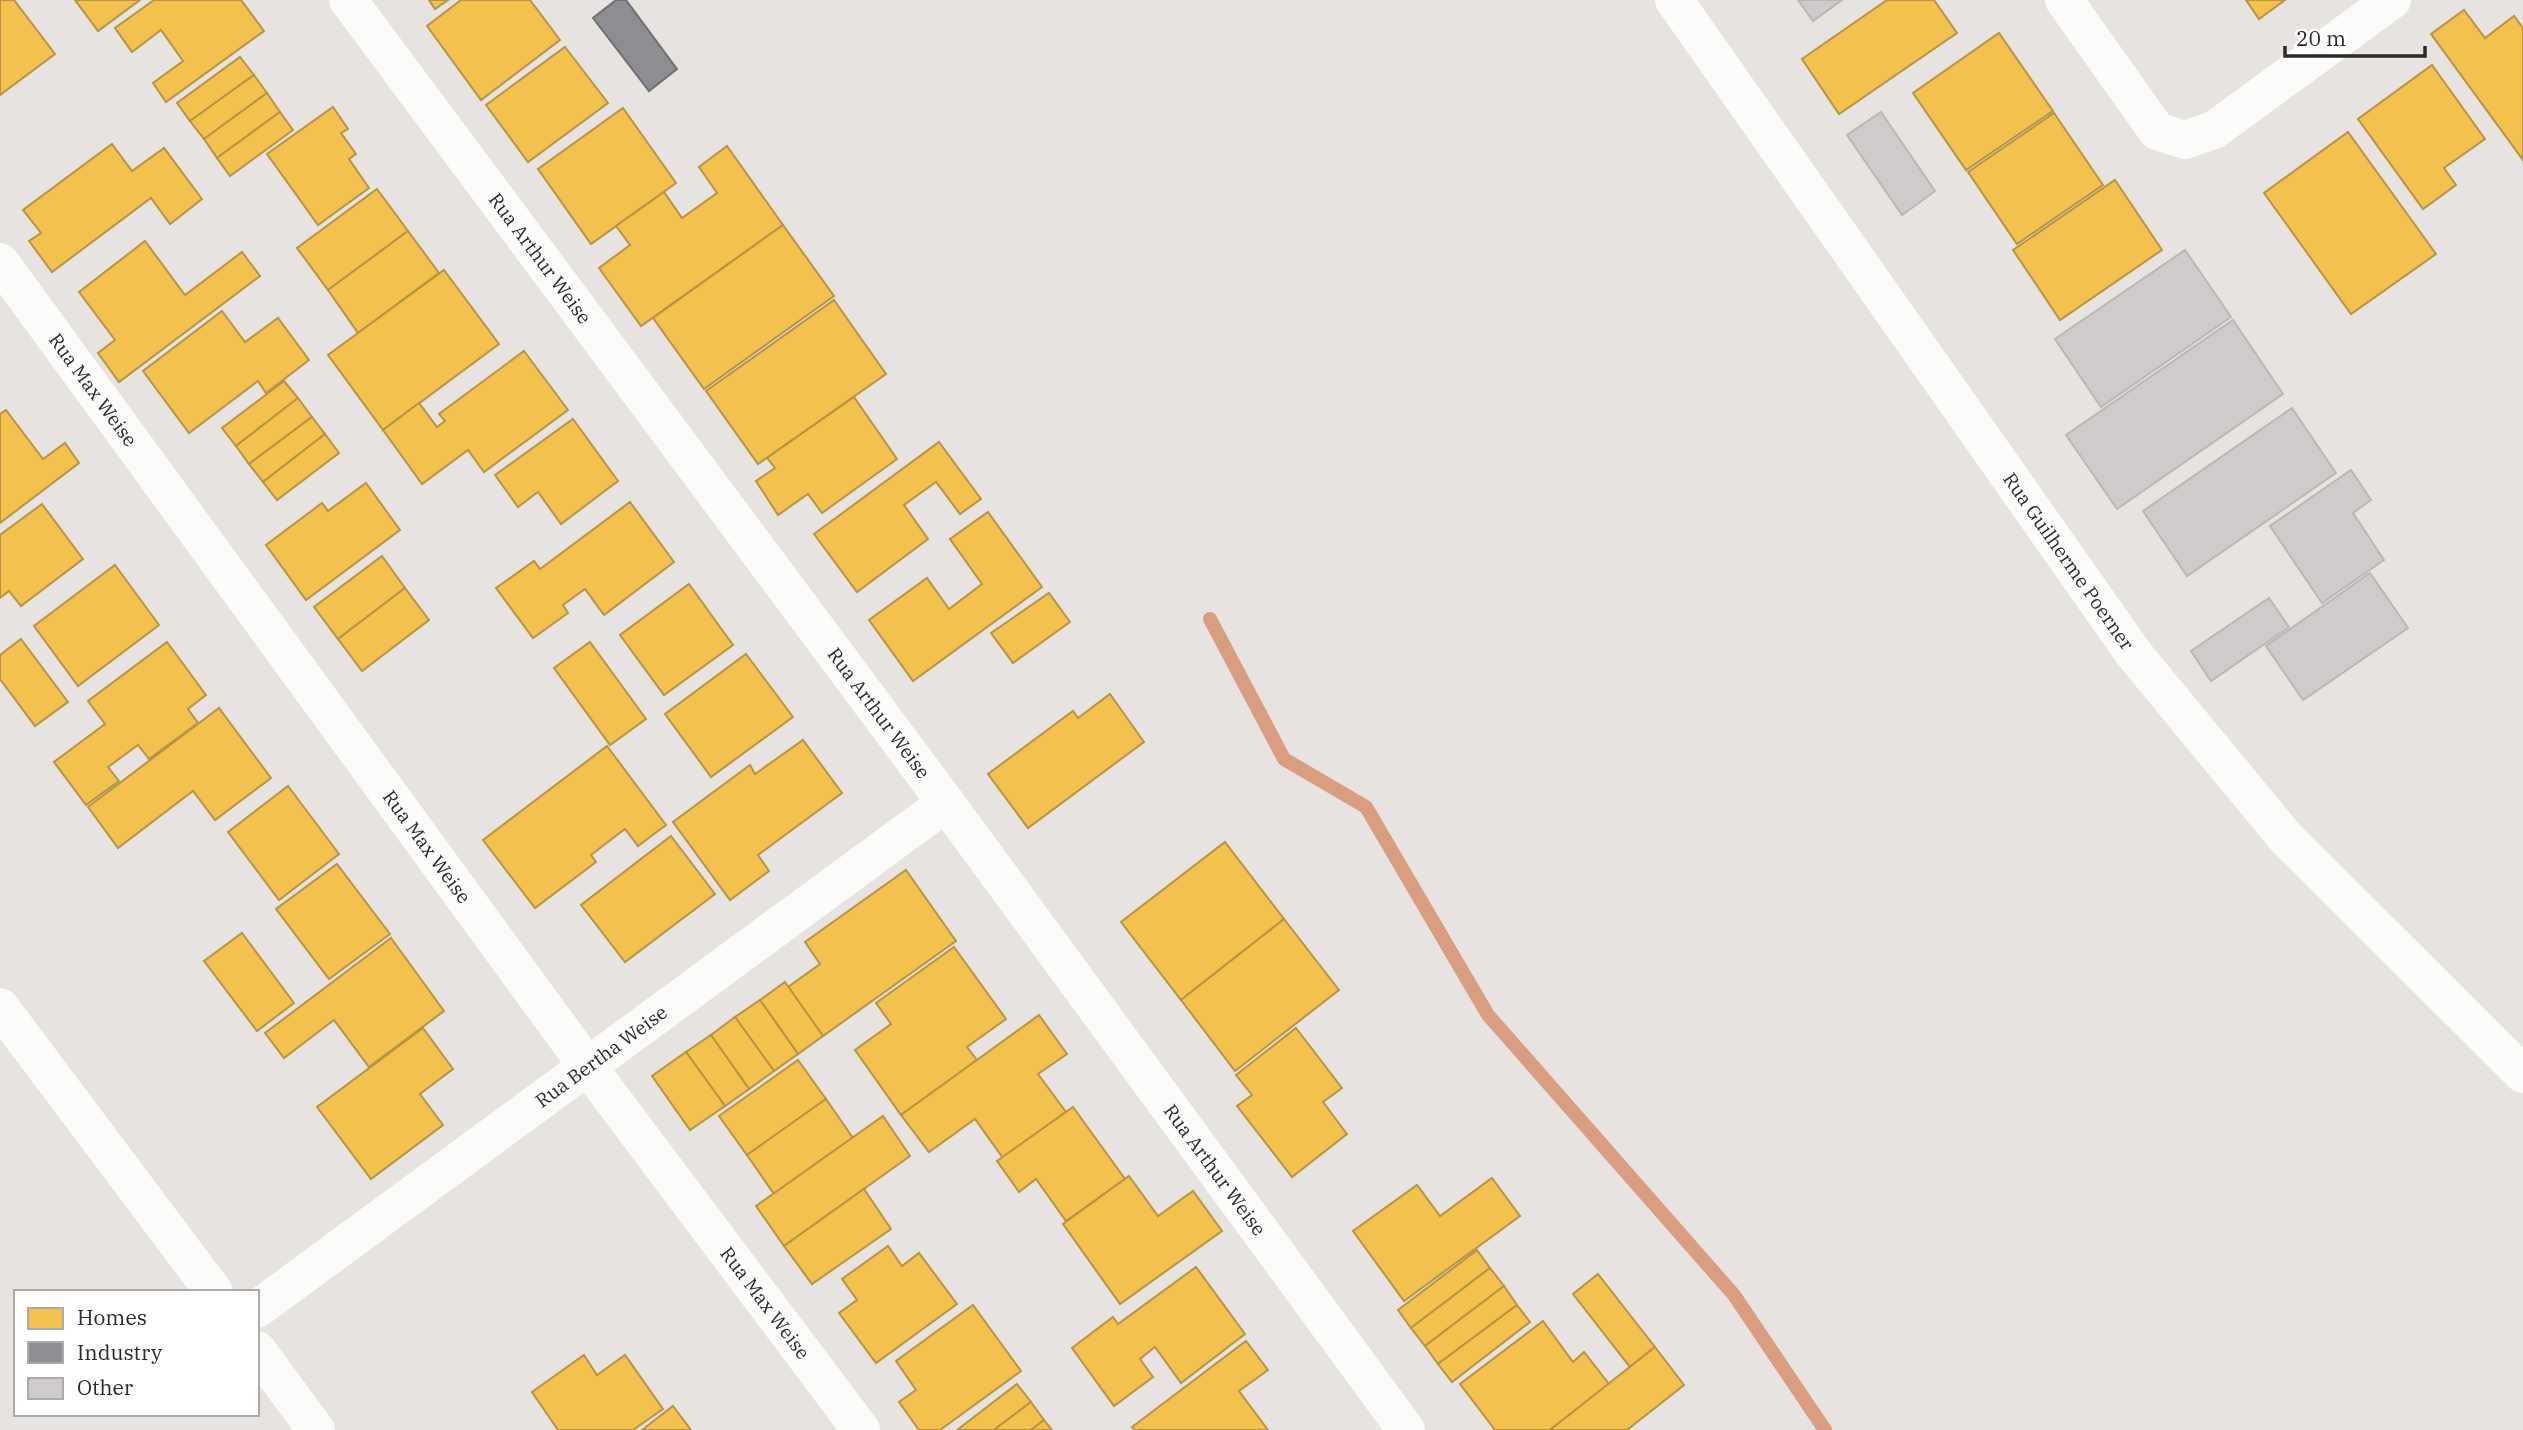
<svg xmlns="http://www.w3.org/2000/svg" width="2523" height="1430" font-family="'IBM Plex Serif',serif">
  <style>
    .homes { fill: #f2c14e; stroke: #b79443; stroke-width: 2 }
    .industry { fill: #8d8d92; stroke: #706f72; stroke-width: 2 }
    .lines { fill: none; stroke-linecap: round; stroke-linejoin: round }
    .stream { stroke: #d99d7f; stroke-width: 14 }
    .building { fill: #cecbca; stroke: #bab8b7; stroke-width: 2 }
    .minor { stroke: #fbfbfa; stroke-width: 38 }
    .tertiary { stroke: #fbfbfa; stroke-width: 38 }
    .labels { text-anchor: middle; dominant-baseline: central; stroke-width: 7; stroke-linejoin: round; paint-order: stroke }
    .street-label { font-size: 19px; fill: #2d2a29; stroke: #fff }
  </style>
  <rect width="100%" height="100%" fill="#e6e3e1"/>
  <g class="homes">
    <path d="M 0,0 L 14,0 L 55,54 L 0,95 Z"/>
    <path d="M 75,0 L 140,0 L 98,31 Z"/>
    <path d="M 154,0 L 241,0 L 264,31 L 166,102 L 153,83 L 183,61 L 161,30 L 132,52 L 115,28 Z"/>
    <path d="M 429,0 L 448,0 L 435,9 Z"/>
    <path d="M 461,0 L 530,0 L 560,40 L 481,100 L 427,26 Z"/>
    <path d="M 1887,0 L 1934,0 L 1957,33 L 1839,114 L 1802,59 Z"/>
    <path d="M 2246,0 L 2285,0 L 2259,19 Z"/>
    <path d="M 2464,10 L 2485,38 L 2514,16 L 2523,28 L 2523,160 L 2431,34 Z"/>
    <path d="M 1999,33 L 2053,111 L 1966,170 L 1913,93 Z"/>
    <path d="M 565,47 L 608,103 L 528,162 L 486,105 Z"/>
    <path d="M 240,57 L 254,75 L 190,121 L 177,103 Z"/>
    <path d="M 2432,65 L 2485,139 L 2444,168 L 2456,185 L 2423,209 L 2358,119 Z"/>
    <path d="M 254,75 L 267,93 L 204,139 L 190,121 Z"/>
    <path d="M 267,93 L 280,112 L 217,158 L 204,139 Z"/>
    <path d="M 333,107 L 348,129 L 341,133 L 356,154 L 349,159 L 369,188 L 318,225 L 267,154 Z"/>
    <path d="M 623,108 L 676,183 L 591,244 L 538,169 Z"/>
    <path d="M 280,112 L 293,130 L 230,176 L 217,158 Z"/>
    <path d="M 2054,113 L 2103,185 L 2017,244 L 1968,172 Z"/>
    <path d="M 2348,132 L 2436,254 L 2351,314 L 2264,193 Z"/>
    <path d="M 112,144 L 132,171 L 164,148 L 202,199 L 170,224 L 151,198 L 52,272 L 29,241 L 41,233 L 23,210 Z"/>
    <path d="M 727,146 L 783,225 L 641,326 L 599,268 L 630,245 L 616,226 L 664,192 L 682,218 L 717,193 L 699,167 Z"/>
    <path d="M 2115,180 L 2162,250 L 2060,320 L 2013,250 Z"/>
    <path d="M 377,189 L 408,231 L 328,290 L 297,248 Z"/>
    <path d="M 783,225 L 834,296 L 704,389 L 653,318 Z"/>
    <path d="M 408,231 L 439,273 L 358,333 L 328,290 Z"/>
    <path d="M 145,241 L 185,295 L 242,252 L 260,276 L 119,382 L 98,353 L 115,340 L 79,292 Z"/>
    <path d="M 444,270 L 499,344 L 383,430 L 328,355 Z"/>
    <path d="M 834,300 L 886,374 L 758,464 L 706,391 Z"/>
    <path d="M 222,311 L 245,342 L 278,318 L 309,360 L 266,393 L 258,381 L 189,433 L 143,371 Z"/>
    <path d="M 524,351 L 568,410 L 484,472 L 468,450 L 422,484 L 383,430 L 419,403 L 437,427 L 445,421 L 439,414 Z"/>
    <path d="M 284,381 L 298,398 L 236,446 L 222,428 Z"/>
    <path d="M 854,397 L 897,459 L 822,513 L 808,494 L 778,515 L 756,481 L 775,468 L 767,458 Z"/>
    <path d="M 298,398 L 312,417 L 249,464 L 236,446 Z"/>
    <path d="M 6,410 L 43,459 L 65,443 L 79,463 L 0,523 L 0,414 Z"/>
    <path d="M 312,417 L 325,434 L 263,482 L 249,464 Z"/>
    <path d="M 573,419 L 618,481 L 561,524 L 538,492 L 518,507 L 495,475 Z"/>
    <path d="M 325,434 L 339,453 L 277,500 L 263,482 Z"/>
    <path d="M 939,442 L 981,499 L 960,514 L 936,482 L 904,505 L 928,539 L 857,592 L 814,534 Z"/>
    <path d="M 366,483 L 400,530 L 306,600 L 266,545 L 322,503 L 328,511 Z"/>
    <path d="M 630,502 L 674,562 L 604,615 L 585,589 L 563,605 L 568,613 L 533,638 L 496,588 L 534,561 L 540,569 Z"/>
    <path d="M 42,504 L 83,559 L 21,606 L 9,591 L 0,598 L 0,535 Z"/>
    <path d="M 988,512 L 1042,587 L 913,681 L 869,620 L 927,578 L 949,609 L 982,584 L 950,539 Z"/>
    <path d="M 382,556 L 405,588 L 338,639 L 314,607 Z"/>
    <path d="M 115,565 L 159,625 L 78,686 L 34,626 Z"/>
    <path d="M 689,584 L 733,645 L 664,695 L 620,635 Z"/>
    <path d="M 405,588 L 429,620 L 362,671 L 338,639 Z"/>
    <path d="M 1049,593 L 1070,622 L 1013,663 L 991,633 Z"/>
    <path d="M 21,639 L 68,702 L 35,726 L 0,679 L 0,655 Z"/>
    <path d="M 167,642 L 206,695 L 188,709 L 198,723 L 149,759 L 138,745 L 108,767 L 119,781 L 86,805 L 54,762 L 105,724 L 88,701 Z"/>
    <path d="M 590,642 L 646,719 L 610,745 L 554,668 Z"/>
    <path d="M 746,654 L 793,717 L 711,777 L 665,714 Z"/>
    <path d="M 1110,694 L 1144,742 L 1028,828 L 988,774 L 1073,711 L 1078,718 Z"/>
    <path d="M 219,708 L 271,778 L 215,820 L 193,791 L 118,848 L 88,807 Z"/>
    <path d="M 803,740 L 842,793 L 758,855 L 769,871 L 730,900 L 673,822 L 750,765 L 755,774 Z"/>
    <path d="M 607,746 L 666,825 L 638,846 L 625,829 L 591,855 L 596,862 L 535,908 L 483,840 Z"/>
    <path d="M 288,786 L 339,854 L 279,900 L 228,832 Z"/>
    <path d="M 671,836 L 715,894 L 625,962 L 581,905 Z"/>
    <path d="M 1225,842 L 1284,919 L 1181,1000 L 1121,922 Z"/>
    <path d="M 337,864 L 390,934 L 329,979 L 276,909 Z"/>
    <path d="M 906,870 L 956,941 L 823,1036 L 788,987 L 820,964 L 805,942 Z"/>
    <path d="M 1284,919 L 1339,990 L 1235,1071 L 1181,1000 Z"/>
    <path d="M 242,933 L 294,1003 L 257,1031 L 204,961 Z"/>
    <path d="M 391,938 L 444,1011 L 369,1067 L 334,1020 L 284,1058 L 265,1033 Z"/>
    <path d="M 954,947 L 1006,1019 L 967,1047 L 977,1060 L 901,1115 L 855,1050 L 891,1024 L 876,1003 Z"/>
    <path d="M 785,982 L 823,1036 L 798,1054 L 760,1000 Z"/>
    <path d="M 760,1000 L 798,1054 L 774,1071 L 735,1017 Z"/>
    <path d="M 1039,1015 L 1067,1054 L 1038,1074 L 1066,1112 L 1003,1158 L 975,1119 L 929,1152 L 901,1115 Z"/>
    <path d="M 735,1017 L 774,1071 L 749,1089 L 711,1035 Z"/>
    <path d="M 423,1028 L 453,1069 L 420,1094 L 443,1125 L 371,1179 L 317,1107 Z"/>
    <path d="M 1296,1028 L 1342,1088 L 1323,1102 L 1347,1134 L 1292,1177 L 1237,1106 L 1252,1095 L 1236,1075 Z"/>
    <path d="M 711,1035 L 749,1089 L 725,1106 L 686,1052 Z"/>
    <path d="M 686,1052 L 725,1106 L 690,1130 L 652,1076 Z"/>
    <path d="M 798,1060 L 826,1099 L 747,1155 L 719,1116 Z"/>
    <path d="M 826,1099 L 853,1138 L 774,1194 L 747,1155 Z"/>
    <path d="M 1073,1107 L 1125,1179 L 1066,1221 L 1036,1179 L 1019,1192 L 997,1161 Z"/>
    <path d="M 883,1116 L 910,1156 L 784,1246 L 756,1206 Z"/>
    <path d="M 1129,1176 L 1158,1216 L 1193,1191 L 1222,1231 L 1120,1304 L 1063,1224 Z"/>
    <path d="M 1492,1178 L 1520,1216 L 1404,1301 L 1353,1231 L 1417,1185 L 1440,1216 Z"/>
    <path d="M 864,1189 L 891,1229 L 812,1284 L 784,1246 Z"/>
    <path d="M 888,1246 L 902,1266 L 919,1253 L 957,1304 L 876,1363 L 839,1313 L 857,1300 L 842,1279 Z"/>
    <path d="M 1477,1250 L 1490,1268 L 1411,1328 L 1398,1310 Z"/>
    <path d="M 1196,1267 L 1245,1334 L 1181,1383 L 1155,1347 L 1140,1359 L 1153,1377 L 1114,1406 L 1072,1348 L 1113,1317 L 1118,1324 Z"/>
    <path d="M 1490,1268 L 1504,1286 L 1425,1346 L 1411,1328 Z"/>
    <path d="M 1598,1274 L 1655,1347 L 1630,1367 L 1573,1294 Z"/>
    <path d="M 1504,1286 L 1517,1305 L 1438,1364 L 1425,1346 Z"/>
    <path d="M 973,1305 L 1021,1371 L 940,1430 L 919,1430 L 899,1402 L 916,1390 L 896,1361 Z"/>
    <path d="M 1517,1305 L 1530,1322 L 1452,1382 L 1438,1364 Z"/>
    <path d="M 1543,1321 L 1573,1362 L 1584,1352 L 1609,1384 L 1550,1430 L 1495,1430 L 1460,1384 Z"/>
    <path d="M 1246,1341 L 1268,1370 L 1239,1391 L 1268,1430 L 1135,1430 L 1132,1427 Z"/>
    <path d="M 1655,1347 L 1684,1385 L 1627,1430 L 1550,1430 Z"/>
    <path d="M 584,1355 L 597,1375 L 625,1355 L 663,1409 L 633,1430 L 558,1430 L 532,1392 Z"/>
    <path d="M 1017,1384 L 1031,1402 L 994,1430 L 957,1430 Z"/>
    <path d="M 1031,1402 L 1044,1420 L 1031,1430 L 994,1430 Z"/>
    <path d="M 673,1406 L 691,1430 L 642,1430 Z"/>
    <path d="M 1044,1420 L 1052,1430 L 1031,1430 Z"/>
  </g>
  <path class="industry" d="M 616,0 L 626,0 L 677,69 L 649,91 L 593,18 Z"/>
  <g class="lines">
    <path class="stream" d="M 1210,619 L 1284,759 L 1366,807 L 1488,1015 L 1734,1295 L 1825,1430"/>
  </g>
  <g class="building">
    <path d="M 1798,0 L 1842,0 L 1813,21 Z"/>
    <path d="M 1881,112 L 1935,191 L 1902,215 L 1847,135 Z"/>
    <path d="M 2185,250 L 2231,317 L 2101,407 L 2055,339 Z"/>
    <path d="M 2233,320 L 2283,394 L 2117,509 L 2066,435 Z"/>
    <path d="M 2292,408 L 2336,473 L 2187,576 L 2143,511 Z"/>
    <path d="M 2351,470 L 2371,500 L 2353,513 L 2384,560 L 2322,603 L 2270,526 Z"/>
    <path d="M 2370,573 L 2408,628 L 2303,700 L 2266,646 Z"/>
    <path d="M 2269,598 L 2289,627 L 2211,681 L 2191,651 Z"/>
  </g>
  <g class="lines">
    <g class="minor">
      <path id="s1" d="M 348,0 L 946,803 L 1406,1430"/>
      <path d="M 2064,0 L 2157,131 L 2185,140 L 2214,130 L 2392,0"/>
      <path id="s2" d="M 0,262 L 588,1067 L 861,1430"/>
      <path d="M 0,1007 L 214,1292"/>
      <path id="s3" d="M 257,1309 L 946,803"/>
      <path d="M 257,1350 L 316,1430"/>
    </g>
    <path class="tertiary" id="s4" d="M 1674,0 L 2134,654 L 2285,837 L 2523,1074"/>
  </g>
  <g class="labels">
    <g class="street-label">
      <text stroke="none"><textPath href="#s1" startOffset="322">Rua Arthur Weise</textPath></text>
      <text stroke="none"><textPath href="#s2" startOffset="158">Rua Max Weise</textPath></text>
      <text stroke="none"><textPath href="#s4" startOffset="686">Rua Guilherme Poerner</textPath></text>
      <text stroke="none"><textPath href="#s1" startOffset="889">Rua Arthur Weise</textPath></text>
      <text stroke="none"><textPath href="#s2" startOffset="724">Rua Max Weise</textPath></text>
      <text stroke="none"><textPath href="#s3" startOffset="427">Rua Bertha Weise</textPath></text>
      <text stroke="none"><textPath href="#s1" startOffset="1456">Rua Arthur Weise</textPath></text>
      <text stroke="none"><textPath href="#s2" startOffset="1292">Rua Max Weise</textPath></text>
    </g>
  </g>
  <rect x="14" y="1290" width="245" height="126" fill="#ffffff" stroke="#abaaa9" stroke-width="2"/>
  <rect x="28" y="1308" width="35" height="21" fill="#f2c14e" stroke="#abaaa9" stroke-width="2"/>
  <text x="77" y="1325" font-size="21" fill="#2d2a29">Homes</text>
  <rect x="28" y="1342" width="35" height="21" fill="#8d8d92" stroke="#abaaa9" stroke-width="2"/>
  <text x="77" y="1360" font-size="21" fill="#2d2a29">Industry</text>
  <rect x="28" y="1378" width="35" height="21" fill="#cecbca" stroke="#abaaa9" stroke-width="2"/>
  <text x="77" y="1395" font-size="21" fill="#2d2a29">Other</text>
  <path d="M2285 46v10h140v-10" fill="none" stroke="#2d2a29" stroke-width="3.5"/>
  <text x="2296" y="46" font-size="21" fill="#2d2a29" stroke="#ffffff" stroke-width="5" paint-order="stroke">20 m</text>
</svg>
